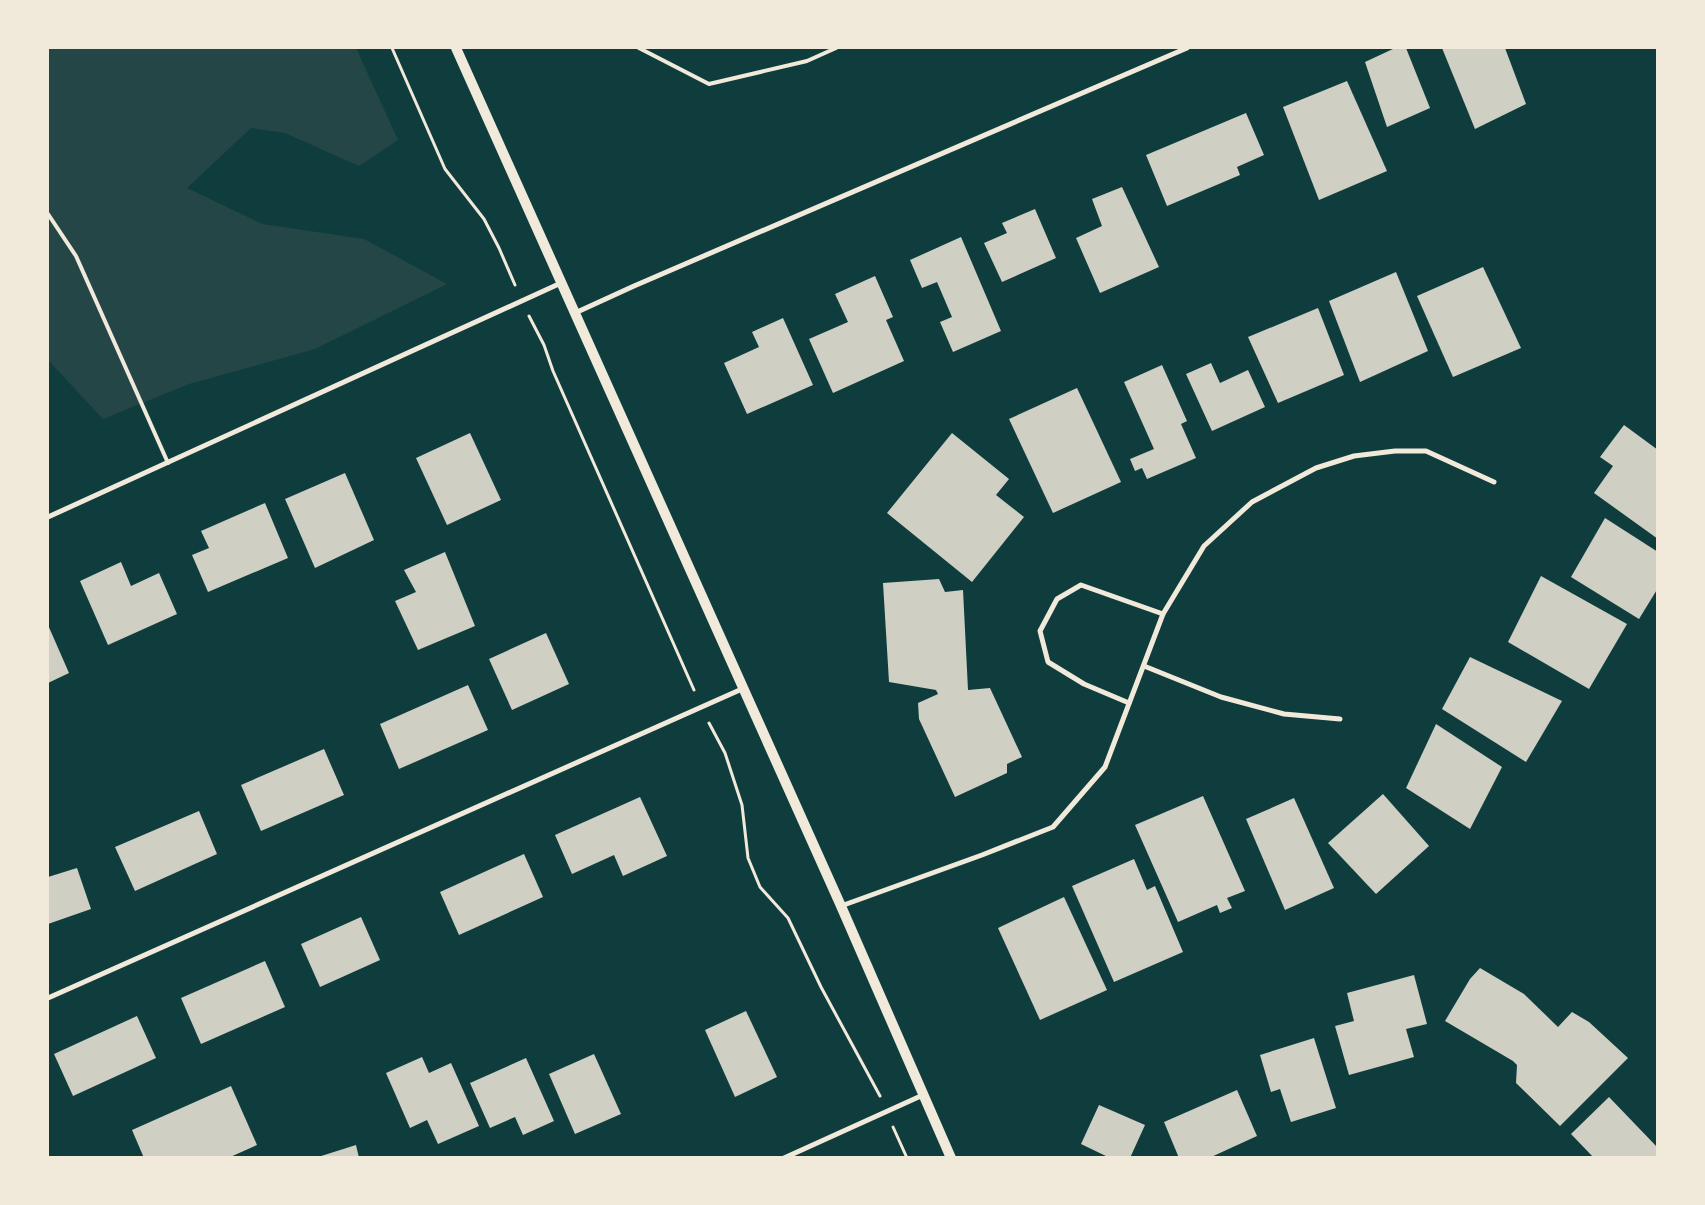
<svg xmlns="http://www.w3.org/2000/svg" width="1705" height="1205" font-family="Quicksand,sans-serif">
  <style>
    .green { fill: #244646 }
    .building { fill: #cfcfc3 }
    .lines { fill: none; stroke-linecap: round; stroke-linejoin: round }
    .path { stroke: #f1e9da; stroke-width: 3 }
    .service { stroke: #f1e9da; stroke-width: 4 }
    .minor { stroke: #f1e9da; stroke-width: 5 }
    .secondary { stroke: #f1e9da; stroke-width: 10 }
  </style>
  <rect width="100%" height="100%" fill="#0f3d3e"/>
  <path class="green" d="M 48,48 L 356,48 L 398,140 L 359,166 L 285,133 L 251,128 L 187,188 L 262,224 L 364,239 L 447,284 L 315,349 L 189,384 L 103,419 L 48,360 Z"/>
  <g class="building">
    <path d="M 1395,48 L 1406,48 L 1430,108 L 1387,127 L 1365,62 Z"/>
    <path d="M 1442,48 L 1505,48 L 1526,104 L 1475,129 Z"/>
    <path d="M 1347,81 L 1387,171 L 1319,200 L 1283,107 Z"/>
    <path d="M 1246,113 L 1264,155 L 1237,167 L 1240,175 L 1167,206 L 1146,155 Z"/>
    <path d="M 1122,187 L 1159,267 L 1100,293 L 1076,238 L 1102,226 L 1092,199 Z"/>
    <path d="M 1035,209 L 1056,258 L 1002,282 L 984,243 L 1007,233 L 1002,223 Z"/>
    <path d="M 961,237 L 1001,331 L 953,352 L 940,322 L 952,317 L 937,282 L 922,288 L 910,260 Z"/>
    <path d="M 1483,267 L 1521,348 L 1453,377 L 1417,296 Z"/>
    <path d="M 1396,272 L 1428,351 L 1360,382 L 1329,301 Z"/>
    <path d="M 875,276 L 893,317 L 886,320 L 904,361 L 833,393 L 809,339 L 848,322 L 835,294 Z"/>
    <path d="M 1318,308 L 1344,375 L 1278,403 L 1248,337 Z"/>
    <path d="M 783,318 L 813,385 L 747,414 L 724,363 L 759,347 L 752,332 Z"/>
    <path d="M 1211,363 L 1220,383 L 1248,370 L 1265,407 L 1212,431 L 1186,374 Z"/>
    <path d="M 1162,365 L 1187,421 L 1181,424 L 1196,458 L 1147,479 L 1142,468 L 1135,471 L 1130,459 L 1154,449 L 1124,382 Z"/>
    <path d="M 1077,388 L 1121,482 L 1053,513 L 1009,419 Z"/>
    <path d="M 1624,425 L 1658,450 L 1658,539 L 1594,493 L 1613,466 L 1600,457 Z"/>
    <path d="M 470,433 L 501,500 L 447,525 L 416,458 Z"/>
    <path d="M 952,433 L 1009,479 L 996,495 L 1024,517 L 972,582 L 887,513 Z"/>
    <path d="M 345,473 L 374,540 L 315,568 L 285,499 Z"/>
    <path d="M 265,503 L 288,558 L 208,592 L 192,555 L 209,548 L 201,531 Z"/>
    <path d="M 1605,518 L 1658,552 L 1658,588 L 1639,619 L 1571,577 Z"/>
    <path d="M 445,552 L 475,626 L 418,650 L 395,601 L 416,592 L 404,570 Z"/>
    <path d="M 121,562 L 131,586 L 159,573 L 177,614 L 108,645 L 80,581 Z"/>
    <path d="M 1541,576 L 1627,624 L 1589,689 L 1508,642 Z"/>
    <path d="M 939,579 L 945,592 L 963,590 L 968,690 L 990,688 L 1022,757 L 1007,764 L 1007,773 L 955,797 L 919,719 L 918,703 L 938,694 L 936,690 L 889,682 L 883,583 Z"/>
    <path d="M 48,625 L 69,673 L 48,683 Z"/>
    <path d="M 546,633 L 569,684 L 512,710 L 489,659 Z"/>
    <path d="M 1470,657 L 1562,701 L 1526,762 L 1442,709 Z"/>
    <path d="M 468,685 L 488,730 L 399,769 L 380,724 Z"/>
    <path d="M 1436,724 L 1502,767 L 1470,829 L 1406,788 Z"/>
    <path d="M 324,749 L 344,795 L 261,831 L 241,785 Z"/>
    <path d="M 1383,794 L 1429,846 L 1376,894 L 1328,843 Z"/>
    <path d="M 1203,796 L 1245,891 L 1227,898 L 1232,908 L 1220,913 L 1217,905 L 1178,922 L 1135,825 Z"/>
    <path d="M 640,797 L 667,856 L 623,876 L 614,855 L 572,874 L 555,835 Z"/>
    <path d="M 1294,798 L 1334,888 L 1285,910 L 1246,819 Z"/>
    <path d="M 199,811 L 217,854 L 135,891 L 115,847 Z"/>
    <path d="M 524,854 L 543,897 L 459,935 L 440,892 Z"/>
    <path d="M 1134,859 L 1147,890 L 1155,886 L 1183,952 L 1114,982 L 1072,886 Z"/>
    <path d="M 77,868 L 91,909 L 48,924 L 48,877 Z"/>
    <path d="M 1064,897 L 1107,990 L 1040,1020 L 998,928 Z"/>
    <path d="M 361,917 L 380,960 L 320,987 L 301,944 Z"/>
    <path d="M 265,961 L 285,1007 L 201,1044 L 181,998 Z"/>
    <path d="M 1480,968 L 1524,994 L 1558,1027 L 1572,1012 L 1589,1022 L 1628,1058 L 1560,1126 L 1516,1083 L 1517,1065 L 1513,1061 L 1445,1021 L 1470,979 Z"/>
    <path d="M 1414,975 L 1427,1024 L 1406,1029 L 1414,1057 L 1349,1075 L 1335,1026 L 1354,1021 L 1347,993 Z"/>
    <path d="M 746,1011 L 777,1077 L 735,1097 L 705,1030 Z"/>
    <path d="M 137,1016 L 156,1058 L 73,1096 L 54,1054 Z"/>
    <path d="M 1314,1038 L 1336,1108 L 1291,1122 L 1280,1089 L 1271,1092 L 1260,1055 Z"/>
    <path d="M 594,1054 L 621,1114 L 575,1134 L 549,1074 Z"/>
    <path d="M 422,1057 L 429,1073 L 451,1063 L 479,1126 L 438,1144 L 427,1120 L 410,1128 L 386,1073 Z"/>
    <path d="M 526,1058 L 554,1121 L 523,1135 L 515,1117 L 490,1128 L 470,1083 Z"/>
    <path d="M 231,1086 L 257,1145 L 228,1158 L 144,1158 L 132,1130 Z"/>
    <path d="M 1237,1090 L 1257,1136 L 1209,1158 L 1179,1158 L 1164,1122 Z"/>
    <path d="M 1609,1097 L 1658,1148 L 1658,1158 L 1594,1158 L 1571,1134 Z"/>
    <path d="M 1099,1105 L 1145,1125 L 1130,1158 L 1110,1158 L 1081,1144 Z"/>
    <path d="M 356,1145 L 359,1158 L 318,1158 L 318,1157 Z"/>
  </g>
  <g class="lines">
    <g class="path">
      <path d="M 392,48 L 445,169 L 484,219 L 499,248 L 515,285"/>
      <path d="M 529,316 L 544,345 L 553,371 L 694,690"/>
      <path d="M 709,723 L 725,753 L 742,805 L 748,858 L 760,887 L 788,918 L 821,987 L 880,1096"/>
      <path d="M 893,1127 L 907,1158"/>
    </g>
    <g class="service">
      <path d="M 639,48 L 709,84 L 807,61 L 836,48"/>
      <path d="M 48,214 L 76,256 L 168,463"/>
    </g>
    <g class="minor">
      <path d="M 575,313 L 634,286 L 1187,48"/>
      <path d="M 48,517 L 561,283"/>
      <path d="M 1144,666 L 1221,697 L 1284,714 L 1340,719"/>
      <path d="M 1129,703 L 1084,684 L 1048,662 L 1040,631 L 1057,599 L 1081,585 L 1163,614"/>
      <path d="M 841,906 L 982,855 L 1053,827 L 1105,767 L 1163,614 L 1204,546 L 1252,502 L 1316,468 L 1354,456 L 1395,451 L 1426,451 L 1494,482"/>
      <path d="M 48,998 L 742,689"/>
      <path d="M 784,1158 L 923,1095"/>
    </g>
    <path class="secondary" d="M 456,48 L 841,906 L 951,1158"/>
  </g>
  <rect width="1705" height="1205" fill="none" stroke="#f1e9da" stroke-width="98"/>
</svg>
